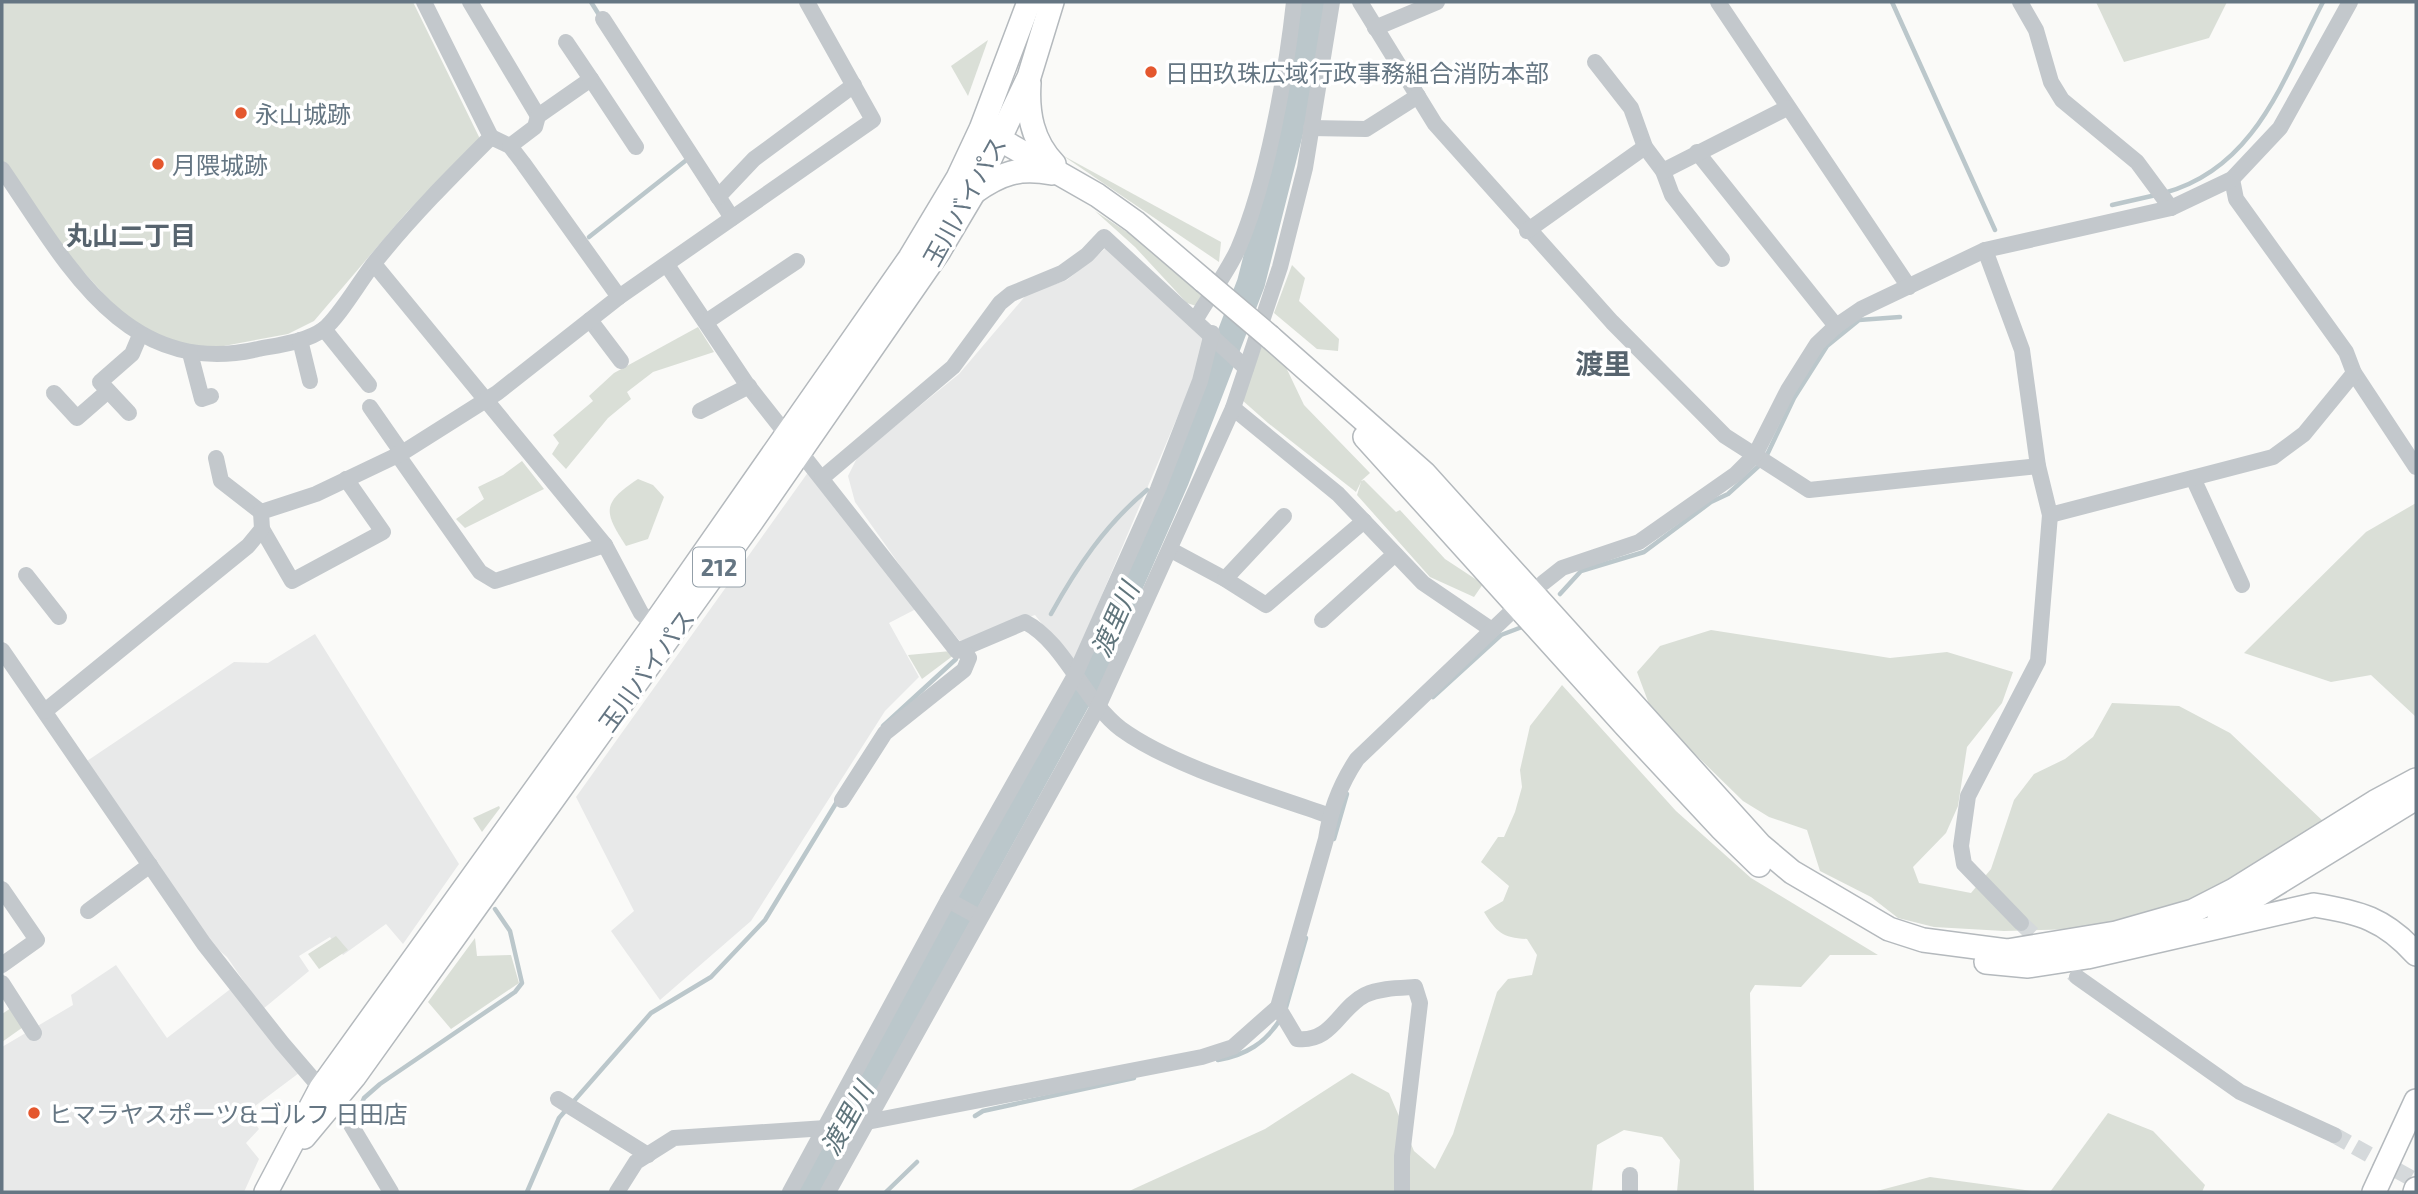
<svg xmlns="http://www.w3.org/2000/svg" width="2418" height="1194" font-family="'Exo 2','Noto Sans JP',sans-serif">
  <style>
    .built { fill: #e8e9e9 }
    .green { fill: #dadfd7 }
    .lines { fill: none; stroke-linecap: round; stroke-linejoin: round }
    .stream { stroke: #bbc7cb; stroke-width: 4.5 }
    .river { stroke: #bbc7cb; stroke-width: 28 }
    .minor-tunnel { stroke: #d5d9db; stroke-width: 16; stroke-dasharray: 16 8; stroke-linecap: butt }
    .highway-casing { stroke: #b4b9bd; stroke-width: 26 }
    .minor { stroke: #c3c8cc; stroke-width: 16 }
    .highway { stroke: #fff; stroke-width: 23 }
    .highway-bridge-casing { stroke: #b4b9bd; stroke-width: 26; stroke-linecap: butt }
    .highway-bridge { stroke: #fff; stroke-width: 23 }
    .poi-dot { fill: #e4572e; stroke: #fff; stroke-width: 2.5 }
    .labels { text-anchor: middle; dominant-baseline: central; stroke-width: 7; stroke-linejoin: round; paint-order: stroke }
    .shield { fill: #fff; stroke: #939fa8; stroke-width: 2 }
    .shield-label { font-size: 23px; font-weight: bold; fill: #657683 }
    .poi-label { font-size: 24px; fill: #657683; stroke: #fff; text-anchor: start }
    .street-label { font-size: 24px; fill: #657683; stroke: #fff }
    .neighbourhood-label { font-size: 26px; font-weight: bold; fill: #57646e; stroke: #fff }
    .water-label { font-size: 26px; font-style: italic; fill: #60757c; stroke: #fff }
    .quarter-label { font-size: 28px; font-weight: bold; fill: #57646e; stroke: #fff }
  </style>
  <rect width="100%" height="100%" fill="#fafaf8"/>
  <g class="built">
    <path d="M 1106,248 L 1204,338 L 1193,380 L 1073,663 L 1035,615 L 960,641 L 921,595 L 855,502 L 848,476 L 858,456 L 959,374 L 1027,294 L 1067,280 Z"/>
    <path d="M 809,471 L 916,609 L 889,623 L 919,677 L 885,711 L 751,921 L 660,1000 L 611,931 L 634,911 L 576,797 Z"/>
    <path d="M 315,634 L 459,864 L 403,944 L 386,924 L 343,955 L 330,937 L 299,956 L 309,971 L 263,1009 L 227,957 L 209,942 L 84,763 L 234,662 L 268,663 Z"/>
    <path d="M 116,965 L 167,1038 L 233,987 L 299,1073 L 247,1112 L 259,1129 L 246,1143 L 259,1159 L 244,1192 L 2,1192 L 2,1047 L 73,1005 L 71,995 Z"/>
  </g>
  <g class="green">
    <path d="M 2,2 L 413,2 L 481,141 L 407,212 L 314,321 L 288,334 L 213,348 L 181,344 L 144,331 L 112,303 L 70,257 L 2,160 Z"/>
    <path d="M 2096,2 L 2227,2 L 2209,38 L 2124,62 Z"/>
    <path d="M 988,40 L 968,96 L 951,66 Z"/>
    <path d="M 1062,155 L 1221,242 L 1219,262 Z"/>
    <path d="M 1095,211 L 1151,248 L 1205,295 L 1196,306 L 1187,303 L 1135,247 Z"/>
    <path d="M 1292,265 L 1305,278 L 1299,301 L 1339,339 L 1338,351 L 1317,349 L 1274,313 Z"/>
    <path d="M 698,327 L 714,352 L 653,372 L 627,392 L 631,399 L 608,418 L 566,469 L 552,454 L 559,443 L 553,435 L 593,401 L 589,396 L 614,373 Z"/>
    <path d="M 1263,343 L 1283,361 L 1304,405 L 1370,473 L 1361,481 L 1364,480 L 1396,512 L 1400,510 L 1445,559 L 1483,584 L 1474,597 L 1430,577 L 1357,495 L 1361,482 L 1356,492 L 1268,423 L 1242,400 Z"/>
    <path d="M 522,461 L 544,489 L 465,528 L 456,519 L 484,499 L 478,487 L 503,475 Z"/>
    <path d="M 638,479 L 653,485 L 664,497 L 648,539 L 626,546 C 603,511 602,503 638,479 Z"/>
    <path d="M 2416,503 L 2416,717 L 2371,675 L 2331,682 L 2244,653 L 2366,532 Z"/>
    <path d="M 1711,630 L 1890,658 L 1947,652 L 2013,672 L 2002,703 L 1967,747 L 1958,806 L 1946,833 L 1913,867 L 1919,883 L 1971,893 L 1991,869 L 2014,800 L 2034,774 L 2065,759 L 2093,737 L 2112,703 L 2179,706 L 2230,733 L 2325,823 L 2191,906 L 2114,928 L 2004,931 L 1934,927 L 1898,918 L 1871,897 L 1820,871 L 1807,830 L 1769,817 L 1743,801 L 1652,712 L 1637,672 L 1660,646 Z"/>
    <path d="M 951,651 L 954,655 L 922,679 L 908,655 Z"/>
    <path d="M 1562,685 L 1676,811 L 1751,878 L 1878,955 L 1830,955 L 1801,987 L 1755,985 L 1750,993 L 1754,1192 L 1677,1192 L 1680,1160 L 1662,1137 L 1624,1130 L 1597,1145 L 1592,1192 L 1127,1192 L 1265,1129 L 1352,1073 L 1389,1093 L 1414,1151 L 1435,1169 L 1453,1134 L 1497,992 L 1508,979 L 1532,975 L 1537,955 L 1527,939 C 1503,938 1496,932 1484,912 L 1503,901 L 1509,886 L 1481,862 L 1498,837 L 1504,837 L 1515,812 L 1522,787 L 1520,770 L 1530,726 Z"/>
    <path d="M 499,806 L 500,808 L 482,832 L 473,818 Z"/>
    <path d="M 336,936 L 348,950 L 319,969 L 308,954 Z"/>
    <path d="M 475,938 L 477,956 L 511,955 L 519,983 L 451,1029 L 428,1002 Z"/>
    <path d="M 14,1006 L 26,1025 L 2,1042 L 2,1014 Z"/>
    <path d="M 2108,1113 L 2153,1131 L 2205,1185 L 2202,1192 L 2050,1192 Z"/>
    <path d="M 1930,1177 L 2039,1192 L 1873,1192 Z"/>
  </g>
  <g class="lines">
    <g class="stream">
      <path d="M 591,2 L 601,18"/>
      <path d="M 1892,2 L 1995,230"/>
      <path d="M 2164,193 C 2257,168 2284,76 2323,2"/>
      <path d="M 2112,205 L 2156,195"/>
      <path d="M 589,237 L 689,158"/>
      <path d="M 1766,457 L 1794,398 L 1827,346 L 1859,320 L 1900,317"/>
      <path d="M 1560,594 L 1581,571 L 1644,552 L 1711,502 L 1728,494 L 1761,464"/>
      <path d="M 1051,614 C 1077,567 1105,525 1147,490"/>
      <path d="M 1433,697 L 1501,635 L 1522,627"/>
      <path d="M 883,726 L 956,659"/>
      <path d="M 1334,839 L 1347,794"/>
      <path d="M 1285,1011 L 1306,938"/>
      <path d="M 1218,1060 C 1246,1055 1266,1043 1281,1018"/>
      <path d="M 357,1116 L 364,1098 L 380,1084 L 515,992 L 522,983 L 510,931 L 495,909"/>
      <path d="M 975,1116 L 983,1111 L 1134,1078"/>
      <path d="M 527,1192 L 559,1118 L 651,1013 L 711,977 L 765,920 L 838,800"/>
      <path d="M 886,1192 L 917,1162"/>
    </g>
    <path class="river" d="M 805,1192 L 1088,679 L 1175,480 L 1251,283 L 1305,69 L 1314,2"/>
    <g class="minor-tunnel">
      <path d="M 2021,923 L 2077,977"/>
      <path d="M 2334,1135 L 2416,1181"/>
    </g>
    <g class="highway-casing">
      <g id="highway">
        <path d="M 1029,83 C 1027,113 1032,141 1054,164"/>
        <path d="M 985,131 L 1097,195 L 1135,222 L 1204,281"/>
        <path d="M 974,192 C 1001,173 1019,167 1052,173"/>
        <path d="M 1270,337 L 1424,473 L 1760,845 L 1792,872 L 1889,929 L 1923,940 L 2007,951 L 2116,933 L 2193,911 L 2234,890 L 2375,802 L 2416,780"/>
        <path d="M 1365,437 L 1626,726 L 1721,828 L 1759,865"/>
        <path d="M 2219,919 L 2416,798"/>
        <path d="M 1986,962 L 2028,966 L 2087,957 L 2314,905 C 2359,912 2385,919 2416,954"/>
        <path d="M 304,1137 L 354,1077 L 752,521 L 939,251 L 974,192 L 1029,77 L 1052,2"/>
        <path d="M 266,1192 L 321,1088 L 653,626 L 910,258 L 958,178 L 981,129 L 1029,2"/>
        <path d="M 2374,1192 L 2416,1101"/>
        <path d="M 2415,1192 L 2416,1189"/>
      </g>
    </g>
    <g class="minor">
      <path d="M 470,2 L 538,116 L 591,79 L 636,147"/>
      <path d="M 1360,2 L 1435,124 L 1612,322 L 1725,436 L 1809,490 L 2038,466"/>
      <path d="M 1718,2 L 1909,287"/>
      <path d="M 2020,2 L 2036,30 L 2051,82 L 2062,100 L 2137,162 L 2171,208"/>
      <path d="M 603,19 L 732,218"/>
      <path d="M 1375,28 L 1437,2"/>
      <path d="M 566,42 L 591,79"/>
      <path d="M 1595,62 L 1631,108 L 1645,147 L 1663,171 L 1672,195 L 1722,259"/>
      <path d="M 1311,128 L 1366,129 L 1418,96"/>
      <path d="M 491,137 L 510,146 L 523,163 L 619,297"/>
      <path d="M 510,146 L 535,127 L 538,116"/>
      <path d="M 1697,152 L 1836,326"/>
      <path d="M 2,169 C 66,262 125,380 258,349 C 279,345 306,342 324,329 C 340,316 361,279 375,262 C 411,217 451,177 491,137 L 424,2"/>
      <path d="M 1663,171 L 1787,108"/>
      <path d="M 2232,179 L 2236,199 L 2346,352 L 2354,373 L 2416,467"/>
      <path d="M 718,197 L 754,159 L 854,85"/>
      <path d="M 1527,231 L 1645,147"/>
      <path d="M 1985,250 L 2022,350 L 2038,466 L 2050,515 L 2038,661 L 1968,796 L 1961,846 L 1964,864 L 2021,923"/>
      <path d="M 374,264 L 605,545 L 641,613 L 661,632"/>
      <path d="M 667,265 L 746,383 L 957,651 L 1025,622 C 1064,642 1084,701 1121,729 C 1173,767 1268,794 1330,816"/>
      <path d="M 1196,319 C 1209,296 1227,273 1238,249 C 1267,182 1286,75 1294,2"/>
      <path d="M 590,320 L 621,361"/>
      <path d="M 706,322 L 797,261"/>
      <path d="M 324,329 L 369,385"/>
      <path d="M 300,340 L 310,381"/>
      <path d="M 190,353 L 202,399 L 211,396"/>
      <path d="M 54,393 L 77,418 L 108,391"/>
      <path d="M 370,407 L 402,453"/>
      <path d="M 1233,408 L 1338,494 L 1423,583 L 1492,630"/>
      <path d="M 700,411 L 749,386"/>
      <path d="M 129,413 L 100,382 L 132,354 L 140,335"/>
      <path d="M 397,454 L 480,572 L 495,581 L 605,545"/>
      <path d="M 216,458 L 221,481 L 261,512"/>
      <path d="M 822,478 L 953,367 L 1000,303 L 1011,294 L 1062,273 L 1087,255 L 1104,237 L 1246,368"/>
      <path d="M 2193,478 L 2242,585"/>
      <path d="M 2050,515 L 2273,457 L 2304,434 L 2354,373"/>
      <path d="M 262,529 L 292,581 L 383,532 L 346,479"/>
      <path d="M 1171,550 L 1225,579 L 1266,605 L 1364,521"/>
      <path d="M 26,575 L 59,617"/>
      <path d="M 1225,579 L 1284,516"/>
      <path d="M 1543,583 L 1562,568 L 1639,542 L 1736,474 L 1755,455 L 1788,390 L 1817,344 L 1836,326 L 1861,309 L 1985,250 L 2171,208 L 2232,179 L 2280,128 L 2350,2"/>
      <path d="M 1322,620 L 1395,554"/>
      <path d="M 2,650 L 204,944 L 282,1043 L 348,1120 L 391,1192"/>
      <path d="M 45,711 L 248,546 L 262,529 L 261,512 L 316,494 L 402,453 L 497,393 L 619,297 L 873,120 L 807,2"/>
      <path d="M 842,800 L 885,733 L 964,670 L 969,658 L 963,649"/>
      <path d="M 2,889 L 37,940 L 2,965"/>
      <path d="M 948,900 L 979,917"/>
      <path d="M 88,911 L 150,865"/>
      <path d="M 2077,977 L 2240,1092 L 2334,1135"/>
      <path d="M 2,983 L 34,1033"/>
      <path d="M 1278,1007 L 1297,1039 C 1332,1043 1339,1008 1365,995 C 1380,988 1399,988 1415,987 L 1420,1003 L 1402,1156 L 1402,1192"/>
      <path d="M 558,1099 L 648,1155"/>
      <path d="M 617,1192 L 636,1162 L 674,1138 L 826,1128 L 867,1122 L 1202,1057 L 1233,1047 L 1278,1007 L 1326,839 C 1330,811 1341,783 1357,759 L 1510,613"/>
      <path d="M 790,1192 L 948,900 L 1074,677 L 1158,489 L 1200,381 L 1212,333"/>
      <path d="M 828,1192 L 1098,707 L 1233,408 L 1280,267 L 1305,168 L 1332,2"/>
      <path d="M 1630,1192 L 1630,1175"/>
    </g>
    <use href="#highway" class="highway"/>
    <g class="highway-bridge-casing">
      <path id="highway-bridge" d="M 1204,281 L 1270,337"/>
    </g>
    <use href="#highway-bridge" class="highway-bridge"/>
  </g>
  <g class="poi-dot">
    <circle cx="1151" cy="72" r="7"/>
    <circle cx="241" cy="113" r="7"/>
    <circle cx="158" cy="164" r="7"/>
    <circle cx="34" cy="1113" r="7"/>
  </g>
  <g class="labels">
    <rect class="shield" x="693" y="547.5" width="52" height="39" rx="5"/>
    <g class="shield-label">
      <text x="719" y="567">212</text>
    </g>
    <g class="poi-label">
      <text x="1165" y="72">日田玖珠広域行政事務組合消防本部</text>
      <text x="255" y="113">永山城跡</text>
      <text x="172" y="164">月隈城跡</text>
      <text x="48" y="1113">ヒマラヤスポーツ&amp;ゴルフ 日田店</text>
    </g>
    <g class="street-label">
      <text transform="translate(964 201) rotate(-61)">玉川バイパス</text>
      <text transform="translate(646 670) rotate(-54)">玉川バイパス</text>
    </g>
    <g class="neighbourhood-label">
      <text x="131" y="234">丸山二丁目</text>
    </g>
    <g class="water-label">
      <text transform="translate(1114 619) rotate(-66)">渡里川</text>
      <text transform="translate(846 1118) rotate(-61)">渡里川</text>
    </g>
    <g class="quarter-label">
      <text x="1603" y="363">渡里</text>
    </g>
  </g>
  <rect width="2418" height="1194" fill="none" stroke="#657683" stroke-width="7"/>
</svg>
